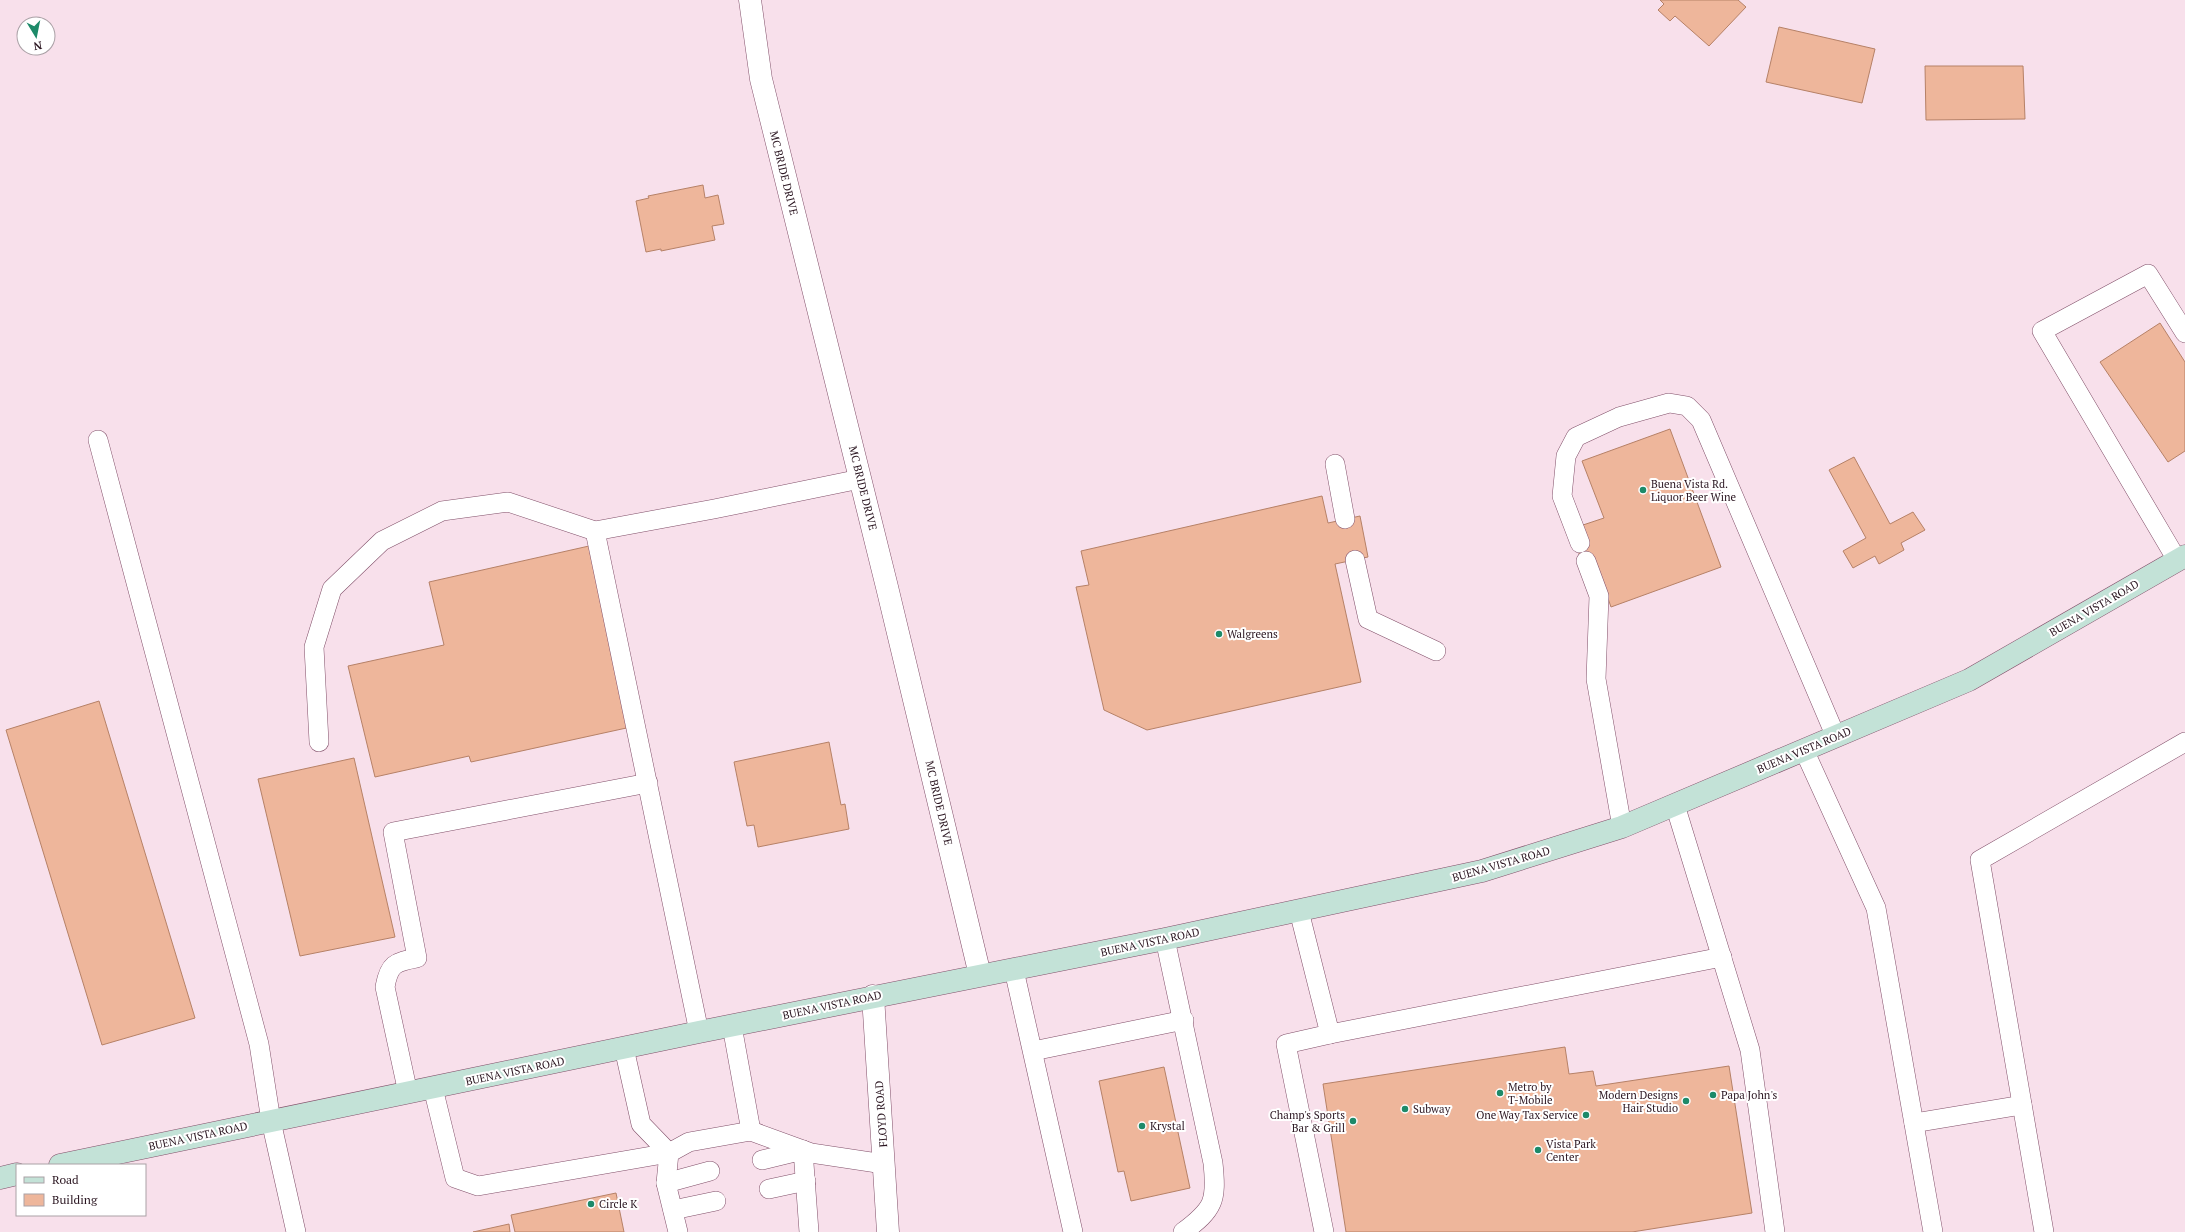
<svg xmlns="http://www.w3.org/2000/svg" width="2185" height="1232" font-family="'PT Serif',serif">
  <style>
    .building { fill: #eeb69b; stroke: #b68167 }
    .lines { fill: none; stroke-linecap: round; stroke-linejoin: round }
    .service-casing { stroke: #814f69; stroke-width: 20 }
    .minor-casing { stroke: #814f69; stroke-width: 23 }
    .tertiary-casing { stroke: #814f69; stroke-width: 23 }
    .secondary-casing { stroke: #814f69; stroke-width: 23 }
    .service { stroke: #fff; stroke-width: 19 }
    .minor { stroke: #fff; stroke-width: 22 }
    .tertiary { stroke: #fff; stroke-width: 22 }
    .secondary { stroke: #c3e2d7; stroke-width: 22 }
    .poi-dot { fill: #1d8a69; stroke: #fff; stroke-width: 1.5 }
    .labels { text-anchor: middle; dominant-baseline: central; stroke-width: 4; stroke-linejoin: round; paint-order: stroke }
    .street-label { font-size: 11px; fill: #2a1520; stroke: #fff }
    .poi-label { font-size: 11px; fill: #2a1520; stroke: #fff; text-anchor: start }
  </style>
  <rect width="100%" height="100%" fill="#f8e0eb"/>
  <g class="building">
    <path d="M 1660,0 L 1738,0 L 1746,7 L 1709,46 L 1675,16 L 1670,21 L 1658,10 L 1664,4 Z"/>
    <path d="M 1779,27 L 1875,49 L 1862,103 L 1766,82 Z"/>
    <path d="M 1925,66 L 2023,66 L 2025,119 L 1926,120 Z"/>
    <path d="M 703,185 L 705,198 L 718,195 L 724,224 L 712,226 L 715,240 L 661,251 L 661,249 L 646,252 L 636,201 L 649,198 L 648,196 Z"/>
    <path d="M 2160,323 L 2185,362 L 2185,451 L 2168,462 L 2100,362 Z"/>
    <path d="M 1670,429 L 1721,567 L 1611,607 L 1594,558 L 1582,562 L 1576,545 L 1580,526 L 1604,518 L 1582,461 Z"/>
    <path d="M 1854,457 L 1890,524 L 1913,512 L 1925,530 L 1901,543 L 1904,550 L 1879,564 L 1875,556 L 1853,568 L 1843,551 L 1866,538 L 1829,470 Z"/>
    <path d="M 1322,496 L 1328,523 L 1360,516 L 1368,557 L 1335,564 L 1361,682 L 1147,730 L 1104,710 L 1076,587 L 1089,585 L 1081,551 Z"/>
    <path d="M 589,546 L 631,727 L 471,762 L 469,756 L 375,777 L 348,666 L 444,645 L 429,582 Z"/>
    <path d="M 99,701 L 195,1018 L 102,1045 L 6,730 Z"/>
    <path d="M 829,742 L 841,805 L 845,804 L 849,829 L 758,847 L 754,825 L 747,826 L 734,762 Z"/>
    <path d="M 354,758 L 395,937 L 300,956 L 258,779 Z"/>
    <path d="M 1565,1047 L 1569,1074 L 1593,1071 L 1596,1086 L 1729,1066 L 1752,1213 L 1632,1232 L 1346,1232 L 1323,1084 Z"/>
    <path d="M 1164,1067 L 1190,1188 L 1131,1201 L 1124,1171 L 1118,1172 L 1099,1081 Z"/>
    <path d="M 616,1193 L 624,1232 L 515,1232 L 511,1215 Z"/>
    <path d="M 509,1224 L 510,1232 L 473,1232 Z"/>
  </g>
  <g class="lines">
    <g class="service-casing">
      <g id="service">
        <path d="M 98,440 L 259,1044 L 271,1121 L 296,1232"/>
        <path d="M 1335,464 L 1345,519"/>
        <path d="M 1580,543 L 1562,496 L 1566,456 L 1576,437 L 1619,417 L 1669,403 L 1687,406 L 1701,420 L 1836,737"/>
        <path d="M 1355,560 L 1368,619 L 1436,651"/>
        <path d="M 2177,560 L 2042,331 L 2148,274 L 2185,333"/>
        <path d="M 1586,561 L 1599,596 L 1596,679 L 1622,827"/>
        <path d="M 319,742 L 314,647 L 332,589 L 382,541 L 442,511 L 508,502 L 595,531"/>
        <path d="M 1804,750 L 1876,908 L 1933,1232"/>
        <path d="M 1675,805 L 1750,1050 L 1775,1232"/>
        <path d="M 1299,911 L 1330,1034 L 1286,1044 L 1324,1232"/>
        <path d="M 1165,939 L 1213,1163 C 1217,1201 1214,1209 1183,1232"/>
        <path d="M 1014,970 L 1073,1232"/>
        <path d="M 732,1026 L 751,1131"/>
        <path d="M 699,1032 L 595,531 L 714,509 L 860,479"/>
        <path d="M 1330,1034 L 1722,957"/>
        <path d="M 624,1048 L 641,1124 L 669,1153"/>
        <path d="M 1033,1051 L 1184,1020"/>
        <path d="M 433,1088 L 455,1178 L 478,1186 L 669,1153"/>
        <path d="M 408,1093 L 385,987 C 389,964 395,962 417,958 L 393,832 L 648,783"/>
        <path d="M 1914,1123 L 2022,1105"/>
        <path d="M 762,1160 L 803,1150 L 809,1232"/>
        <path d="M 666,1183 L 710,1171"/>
        <path d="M 769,1189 L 806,1181"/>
        <path d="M 673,1210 L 716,1201"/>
        <path d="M 678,1232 L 666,1183 L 669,1153 L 689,1142 L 751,1131 L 811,1153 L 884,1164"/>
        <path d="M 2044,1232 L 1980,860 L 2185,742"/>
      </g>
    </g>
    <g class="minor-casing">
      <path id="minor" d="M 750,0 L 761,79 L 887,587 L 980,975"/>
    </g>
    <g class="tertiary-casing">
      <path id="tertiary" d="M 873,996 L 888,1232"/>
    </g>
    <g class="secondary-casing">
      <g id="secondary">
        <path d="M 60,1165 L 699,1032 L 1165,939 L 1482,871 L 1622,827 L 1969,680 L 2185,556"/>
        <path d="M 0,1178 L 17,1174"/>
      </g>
    </g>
    <use href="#service" class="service"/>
    <use href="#minor" class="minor"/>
    <use href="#tertiary" class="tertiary"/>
    <use href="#secondary" class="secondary"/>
  </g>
  <g class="poi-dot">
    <circle cx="1643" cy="490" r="4"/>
    <circle cx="1219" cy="634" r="4"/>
    <circle cx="1500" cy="1093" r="4"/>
    <circle cx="1713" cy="1095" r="4"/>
    <circle cx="1686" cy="1101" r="4"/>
    <circle cx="1405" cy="1109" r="4"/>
    <circle cx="1586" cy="1115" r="4"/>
    <circle cx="1353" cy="1121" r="4"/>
    <circle cx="1142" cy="1126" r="4"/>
    <circle cx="1538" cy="1150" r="4"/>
    <circle cx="591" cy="1204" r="4"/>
  </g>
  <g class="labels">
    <g class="street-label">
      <text transform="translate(784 173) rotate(76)">MC BRIDE DRIVE</text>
      <text transform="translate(863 488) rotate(76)">MC BRIDE DRIVE</text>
      <text transform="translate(2094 608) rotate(-30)">BUENA VISTA ROAD</text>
      <text transform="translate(1804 750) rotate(-23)">BUENA VISTA ROAD</text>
      <text transform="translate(939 803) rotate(77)">MC BRIDE DRIVE</text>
      <text transform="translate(1501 864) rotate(-16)">BUENA VISTA ROAD</text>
      <text transform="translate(1150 942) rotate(-12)">BUENA VISTA ROAD</text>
      <text transform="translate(832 1005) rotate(-12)">BUENA VISTA ROAD</text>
      <text transform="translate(515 1071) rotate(-12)">BUENA VISTA ROAD</text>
      <text transform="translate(881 1114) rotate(-94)">FLOYD ROAD</text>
      <text transform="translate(198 1136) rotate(-12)">BUENA VISTA ROAD</text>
    </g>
    <g class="poi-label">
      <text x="1651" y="484">Buena Vista Rd.<tspan x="1651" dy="13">Liquor Beer Wine</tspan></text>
      <text x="1227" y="634">Walgreens</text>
      <text x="1508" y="1087">Metro by<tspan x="1508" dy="13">T-Mobile</tspan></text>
      <text x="1678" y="1095" text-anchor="end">Modern Designs<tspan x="1678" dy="13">Hair Studio</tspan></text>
      <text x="1721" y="1095">Papa John's</text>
      <text x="1413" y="1109">Subway</text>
      <text x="1345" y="1115" text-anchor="end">Champ's Sports<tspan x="1345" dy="13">Bar &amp; Grill</tspan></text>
      <text x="1578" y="1115" text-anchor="end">One Way Tax Service</text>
      <text x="1150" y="1126">Krystal</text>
      <text x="1546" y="1144">Vista Park<tspan x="1546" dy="13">Center</tspan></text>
      <text x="599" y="1204">Circle K</text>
    </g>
  </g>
  <rect x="16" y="1164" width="130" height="52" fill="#ffffff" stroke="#aaa1a6"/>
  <rect x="24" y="1177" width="20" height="6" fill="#c3e2d7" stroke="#aaa1a6"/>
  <text x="52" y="1184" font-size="12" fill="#2a1520">Road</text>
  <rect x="24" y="1194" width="20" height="12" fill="#eeb69b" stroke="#aaa1a6"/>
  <text x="52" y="1204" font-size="12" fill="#2a1520">Building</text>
  <g transform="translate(36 36) rotate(170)"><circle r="19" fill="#ffffff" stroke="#aaa1a6"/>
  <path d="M0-3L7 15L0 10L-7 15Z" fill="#1d8a69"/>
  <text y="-6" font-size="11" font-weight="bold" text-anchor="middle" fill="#2a1520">N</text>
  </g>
</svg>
